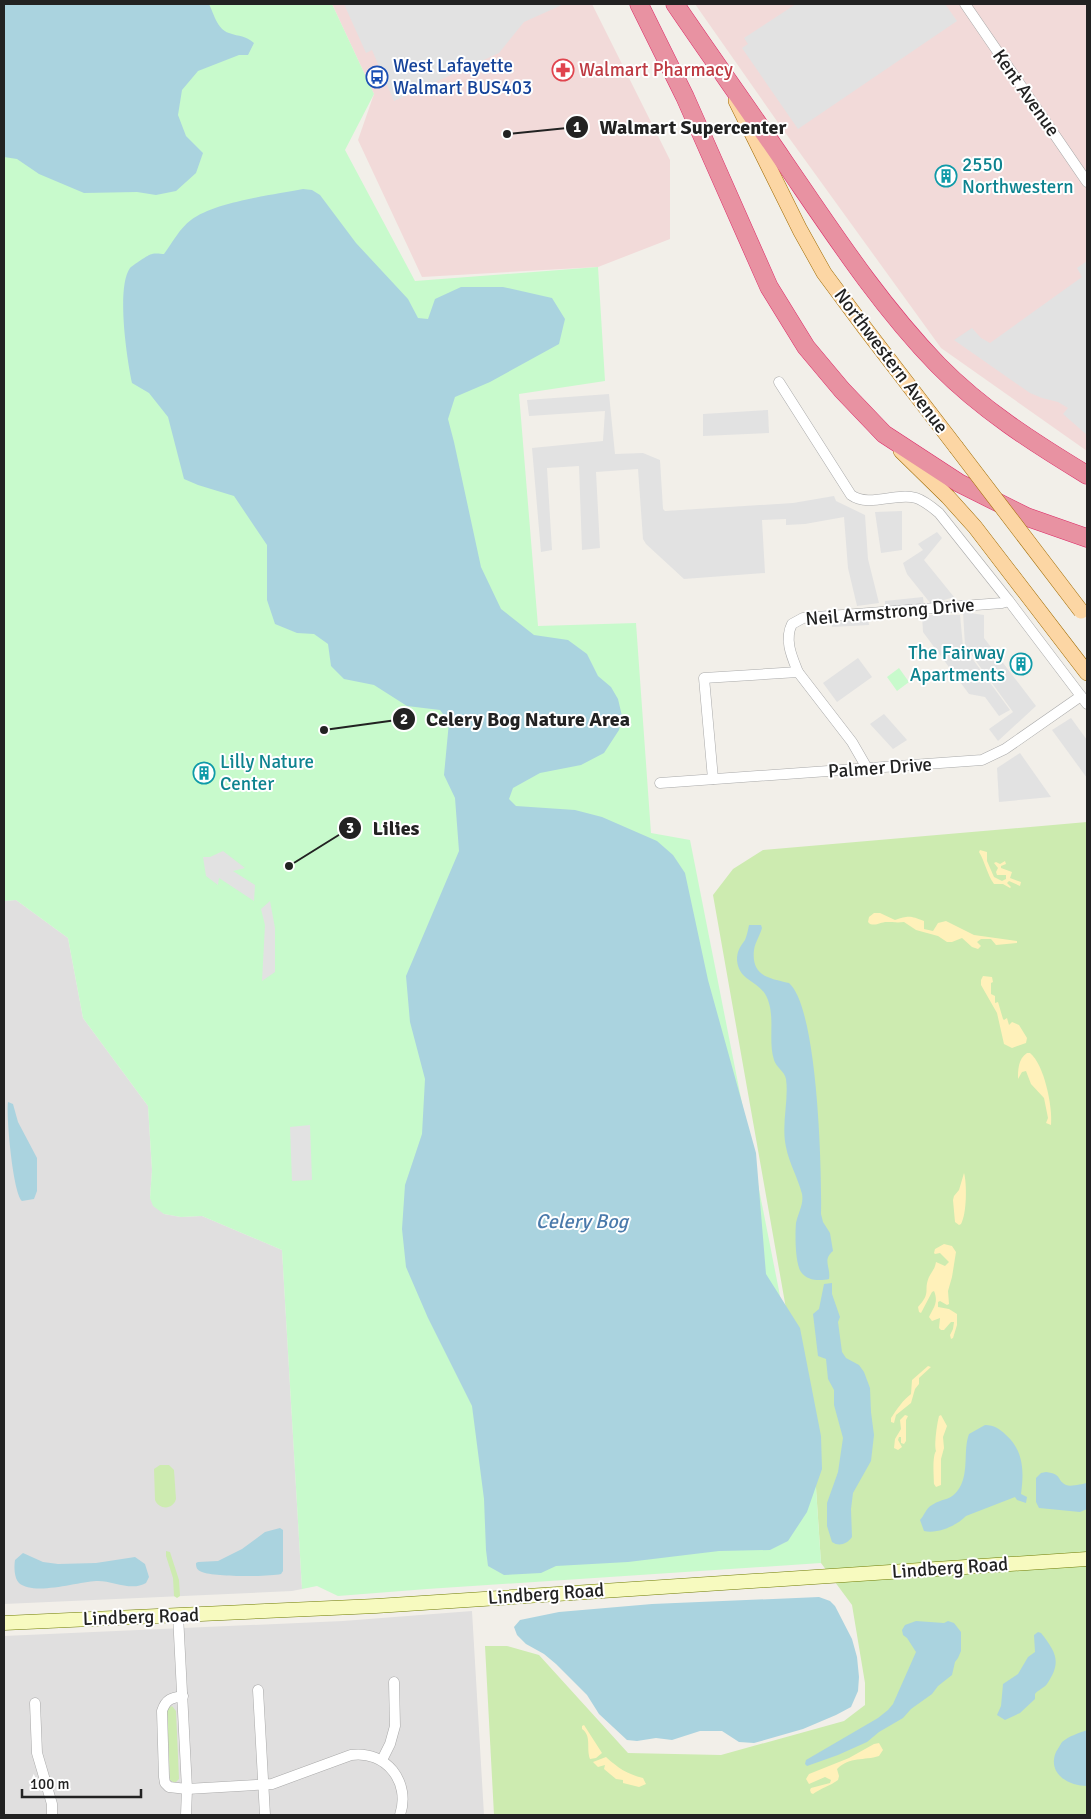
<svg xmlns="http://www.w3.org/2000/svg" width="1091" height="1819" font-family="Signika,sans-serif">
  <style>
    .residential { fill: #e0dfdf }
    .commercial { fill: #f2dad9 }
    .grass { fill: #cdebb0 }
    .sand { fill: #fff1ba }
    .park { fill: #c8facc }
    .parking { fill: #e2e2e2 }
    .water { fill: #aad3df }
    .lines { fill: none; stroke-linecap: round; stroke-linejoin: round }
    .street-casing { stroke: #a9a9a9; stroke-width: 11 }
    .secondary-casing { stroke: #707d05; stroke-width: 15 }
    .primary-casing { stroke: #a06b00; stroke-width: 16 }
    .highway-casing { stroke: #dc2a67; stroke-width: 19 }
    .street { stroke: #fff; stroke-width: 10 }
    .secondary { stroke: #f7fabf; stroke-width: 14 }
    .primary { stroke: #fcd6a4; stroke-width: 15 }
    .highway { stroke: #e892a2; stroke-width: 18 }
    .primary-bridge-casing { stroke: #a06b00; stroke-width: 16; stroke-linecap: butt }
    .primary-bridge { stroke: #fcd6a4; stroke-width: 15 }
    .labels { text-anchor: middle; dominant-baseline: central; stroke-width: 4; stroke-linejoin: round; paint-order: stroke }
    .transit-label { font-size: 19px; fill: #164399; stroke: #fff; text-anchor: start }
    .health-label { font-size: 19px; fill: #be3a42; stroke: #fff; text-anchor: start }
    .street-label { font-size: 19px; fill: #222; stroke: #fff }
    .culture-label { font-size: 19px; fill: #0d838f; stroke: #fff; text-anchor: start }
    .water-label { font-size: 20px; font-style: italic; fill: #4a7aab; stroke: #fff }
    .leader { fill: none; stroke: #222; stroke-width: 2 }
    .callout-dot { fill: #222; stroke: #fff; stroke-width: 2 }
    .mark-label { font-size: 15px; text-anchor: middle; font-weight: bold; fill: #fff }
    .callout-label { font-size: 20px; text-anchor: middle; font-weight: bold; fill: #222; stroke: #fff; stroke-width: 4; stroke-linejoin: round; paint-order: stroke }
  </style>
  <rect width="100%" height="100%" fill="#f2efe9"/>
  <g class="residential">
    <path d="M 16,900 L 68,938 L 83,1018 L 148,1106 L 152,1170 L 150,1198 L 164,1214 L 181,1217 L 202,1216 L 282,1250 L 302,1589 L 292,1591 L 4,1604 L 4,901 Z"/>
    <path d="M 472,1611 L 484,1815 L 4,1815 L 4,1636 L 343,1621 Z"/>
  </g>
  <g class="commercial">
    <path d="M 332,4 L 592,4 L 670,160 L 670,239 L 598,267 L 422,277 L 358,140 L 374,94 Z"/>
    <path d="M 695,4 L 1087,4 L 1087,451 L 941,348 L 779,124 Z"/>
  </g>
  <g class="grass">
    <path d="M 1087,822 L 1087,1815 L 494,1815 L 485,1646 L 507,1646 L 539,1655 L 628,1753 L 721,1755 L 844,1721 L 865,1705 L 865,1683 L 852,1605 L 821,1563 L 815,1473 L 713,895 L 733,869 L 763,850 Z"/>
    <path d="M 160,1465 L 169,1465 L 174,1470 L 176,1499 C 173,1510 159,1510 155,1500 L 154,1469 Z"/>
    <path d="M 166,1551 L 170,1552 L 179,1580 L 180,1596 L 177,1598 L 174,1596 L 173,1578 L 166,1556 Z"/>
    <path d="M 172,1706 L 176,1711 L 179,1779 L 175,1783 L 170,1780 L 167,1709 Z"/>
  </g>
  <g class="sand">
    <path d="M 980,850 L 987,852 L 987,861 L 994,877 L 1002,881 L 1006,879 L 1006,875 L 997,875 L 996,872 L 998,868 L 994,863 L 996,862 L 1000,864 L 1005,861 L 1006,864 L 1001,866 L 1001,868 L 1012,872 L 1010,878 L 1021,882 L 1020,886 L 1009,881 L 1007,883 L 1011,887 L 1010,888 L 1003,884 L 994,884 C 987,874 985,862 979,852 Z"/>
    <path d="M 880,913 L 895,920 C 909,915 911,916 924,921 L 924,929 L 933,931 L 938,923 L 946,921 L 974,935 L 1017,941 L 1017,943 L 996,945 L 991,939 L 981,939 L 977,942 L 981,946 L 978,949 L 972,947 L 962,938 L 952,942 L 947,942 L 938,936 L 916,930 L 904,922 C 897,923 893,922 887,922 C 880,922 877,926 870,924 L 868,922 L 869,917 L 874,913 Z"/>
    <path d="M 983,976 L 992,977 L 993,982 L 991,983 L 991,994 L 995,996 L 995,1003 L 998,1002 L 1003,1019 L 1004,1020 L 1007,1018 L 1009,1025 L 1012,1022 L 1019,1025 L 1027,1038 L 1026,1043 L 1012,1048 L 1004,1044 L 997,1013 L 981,985 L 981,980 Z"/>
    <path d="M 1027,1053 L 1030,1053 C 1044,1064 1053,1107 1051,1125 L 1046,1123 L 1048,1118 L 1044,1098 L 1031,1084 L 1026,1071 L 1022,1072 L 1018,1079 C 1018,1070 1018,1059 1027,1053 Z"/>
    <path d="M 964,1173 C 967,1183 967,1214 961,1224 L 959,1225 L 955,1222 L 953,1200 L 954,1196 L 959,1190 Z"/>
    <path d="M 944,1244 L 952,1246 L 956,1252 L 952,1277 L 948,1291 L 949,1304 L 947,1305 L 940,1301 L 938,1302 L 938,1307 L 949,1309 L 957,1314 L 957,1325 L 953,1338 L 951,1339 L 950,1335 L 953,1329 L 954,1322 L 951,1322 L 944,1330 L 941,1330 L 939,1328 L 940,1318 L 932,1321 L 929,1317 C 933,1308 939,1303 934,1291 L 932,1292 L 921,1313 L 919,1312 L 918,1307 C 932,1292 923,1291 929,1277 C 932,1271 935,1269 936,1262 L 945,1266 L 949,1262 L 940,1253 L 935,1254 L 934,1253 L 935,1249 Z"/>
    <path d="M 928,1366 L 931,1367 L 919,1378 L 919,1384 L 915,1389 L 911,1403 L 896,1415 L 894,1423 L 891,1422 L 891,1418 C 897,1409 903,1400 911,1394 L 912,1380 Z"/>
    <path d="M 905,1415 L 908,1416 L 906,1420 L 906,1441 L 904,1444 L 901,1443 L 901,1437 L 899,1437 L 898,1440 L 902,1447 L 898,1450 L 894,1448 L 895,1439 L 901,1429 L 900,1420 Z"/>
    <path d="M 941,1415 L 947,1426 L 943,1437 L 944,1448 L 941,1459 L 941,1485 L 936,1487 L 934,1484 C 934,1476 932,1457 936,1451 C 934,1444 937,1424 939,1416 Z"/>
    <path d="M 584,1725 L 602,1753 L 596,1758 L 590,1759 C 586,1748 592,1736 582,1729 L 582,1726 Z"/>
    <path d="M 879,1743 L 883,1750 L 879,1756 C 864,1761 850,1756 837,1769 L 839,1776 L 838,1780 C 830,1786 821,1788 813,1794 L 811,1793 L 810,1790 L 811,1788 L 830,1783 L 831,1780 L 825,1777 L 809,1784 L 806,1779 L 809,1774 L 849,1758 L 874,1744 Z"/>
    <path d="M 606,1757 C 618,1768 627,1774 643,1778 L 646,1784 L 639,1787 L 623,1783 L 623,1780 L 616,1779 L 604,1769 L 605,1765 L 598,1767 L 593,1762 Z"/>
  </g>
  <g class="park">
    <path d="M 4,4 L 332,4 L 374,94 L 345,150 L 415,281 L 598,267 L 605,381 L 519,394 L 538,626 L 636,623 L 651,833 L 690,840 L 815,1473 L 821,1563 L 427,1589 L 338,1596 L 317,1586 L 302,1589 L 282,1250 L 202,1216 L 181,1217 L 164,1214 L 153,1206 L 150,1198 L 152,1170 L 148,1106 L 83,1018 L 68,938 L 16,900 L 4,901 Z"/>
    <path d="M 899,668 L 909,682 L 897,691 L 887,677 Z"/>
  </g>
  <g class="parking">
    <path d="M 344,4 L 564,4 L 524,22 L 499,53 L 394,101 L 372,50 L 366,53 Z"/>
    <path d="M 796,4 L 945,4 L 957,21 L 798,129 L 742,48 L 748,44 L 744,38 Z"/>
    <path d="M 1087,261 L 1087,435 L 1063,414 L 1068,408 L 1058,402 L 1042,398 L 1030,393 L 954,340 L 972,328 L 981,338 L 990,343 L 1082,277 L 1077,268 Z"/>
    <path d="M 609,394 L 615,454 L 643,453 L 660,460 L 663,509 L 665,511 L 793,503 L 834,496 L 836,501 L 865,515 L 868,559 L 879,603 L 857,606 L 848,568 L 844,517 L 805,524 L 786,525 L 786,519 L 762,520 L 765,573 L 684,579 L 646,544 L 643,539 L 638,469 L 596,472 L 600,548 L 582,550 L 579,466 L 547,468 L 552,550 L 541,552 L 532,448 L 603,441 L 605,411 L 529,416 L 527,400 Z"/>
    <path d="M 768,410 L 769,433 L 703,436 L 703,414 Z"/>
    <path d="M 902,511 L 902,550 L 881,553 L 875,512 Z"/>
    <path d="M 937,532 L 942,538 L 924,560 L 954,597 L 931,604 L 907,574 L 903,563 L 923,550 L 918,544 Z"/>
    <path d="M 923,597 L 924,605 L 885,612 L 885,601 Z"/>
    <path d="M 963,612 L 984,615 L 984,638 L 1036,706 L 998,741 L 989,729 L 1013,712 L 965,646 Z"/>
    <path d="M 922,615 L 960,615 L 963,646 L 1010,710 L 999,716 L 985,697 L 969,694 L 923,632 Z"/>
    <path d="M 868,616 L 869,625 L 832,627 L 831,618 Z"/>
    <path d="M 858,658 L 872,677 L 837,702 L 823,683 Z"/>
    <path d="M 884,714 L 907,740 L 893,749 L 870,724 Z"/>
    <path d="M 1071,718 L 1087,740 L 1087,778 L 1052,730 Z"/>
    <path d="M 1020,753 L 1051,797 L 999,802 L 997,768 Z"/>
    <path d="M 223,851 L 245,868 L 233,871 L 255,885 L 254,901 L 219,878 L 218,885 L 206,876 L 203,857 L 210,857 Z"/>
    <path d="M 270,901 L 275,928 L 275,972 L 262,981 L 265,925 L 261,909 Z"/>
    <path d="M 310,1125 L 312,1180 L 292,1181 L 290,1127 Z"/>
  </g>
  <g class="water">
    <path d="M 4,4 L 209,4 C 214,14 217,29 229,33 C 240,37 245,35 254,43 L 248,55 L 239,55 L 198,71 L 182,90 L 178,115 L 186,136 L 203,153 L 196,173 L 176,191 L 156,195 L 137,192 L 84,193 L 39,174 L 17,159 L 4,157 Z"/>
    <path d="M 303,189 L 312,190 L 320,195 L 356,243 L 408,299 L 418,318 L 428,319 L 435,299 L 461,287 L 503,287 L 552,298 L 565,319 L 559,344 L 490,382 L 455,397 L 448,419 L 454,442 L 481,567 L 501,609 L 534,635 L 568,640 L 587,654 L 598,676 L 611,687 L 618,699 L 622,716 L 619,730 L 604,753 L 581,765 L 540,773 L 513,788 L 509,799 L 516,806 L 575,810 L 602,817 L 657,841 L 673,855 L 685,873 L 708,980 L 756,1153 L 766,1274 L 800,1328 L 821,1436 L 822,1469 L 807,1512 L 788,1541 L 770,1550 L 719,1551 L 628,1562 L 556,1566 L 541,1573 L 504,1575 L 488,1566 L 486,1550 L 484,1499 L 472,1406 L 428,1318 L 406,1267 L 402,1229 L 405,1185 L 422,1134 L 425,1079 L 410,1022 L 406,976 L 459,851 L 455,798 L 444,775 L 449,722 L 440,710 L 407,706 L 374,685 L 344,679 L 331,666 L 328,644 L 314,634 L 297,633 L 275,624 L 267,600 L 267,545 L 234,496 L 198,485 L 184,479 L 168,417 L 149,393 L 132,383 C 127,360 116,287 130,268 C 132,266 149,254 152,254 C 156,253 161,254 164,254 C 172,243 180,228 191,220 C 215,202 272,195 303,189 Z"/>
    <path d="M 749,925 L 761,925 L 762,928 C 760,935 755,943 754,950 C 751,977 770,978 789,983 C 818,1008 822,1172 821,1214 L 823,1222 L 830,1233 L 833,1251 C 822,1260 831,1267 829,1279 C 820,1281 807,1281 801,1272 C 795,1263 795,1234 796,1223 C 798,1213 804,1204 802,1194 C 798,1178 789,1163 786,1147 C 781,1124 789,1101 786,1079 C 785,1072 776,1067 774,1060 C 768,1041 775,1019 768,1000 C 760,979 739,983 737,960 C 737,951 740,947 745,940 C 747,935 748,930 749,925 Z"/>
    <path d="M 8,1102 L 13,1104 L 18,1122 L 37,1158 L 37,1191 L 34,1199 L 22,1201 C 13,1193 6,1116 8,1102 Z"/>
    <path d="M 832,1283 L 832,1294 L 840,1317 L 838,1322 L 842,1352 L 846,1358 L 859,1365 L 864,1372 L 870,1388 L 871,1412 L 874,1435 L 871,1461 L 853,1493 L 851,1509 L 852,1537 C 847,1544 839,1547 832,1542 L 827,1526 L 827,1503 L 838,1472 L 843,1438 L 834,1405 L 834,1390 L 828,1379 L 826,1359 L 818,1356 L 813,1314 L 819,1309 L 824,1284 Z"/>
    <path d="M 985,1425 C 994,1425 1000,1429 1006,1435 C 1024,1451 1024,1472 1021,1494 L 1027,1497 L 1026,1503 L 1017,1500 L 1015,1497 L 966,1516 C 956,1526 938,1534 924,1531 L 920,1520 C 924,1516 926,1508 932,1505 C 944,1497 951,1502 960,1487 C 969,1471 963,1450 969,1434 Z"/>
    <path d="M 1046,1472 C 1063,1474 1056,1480 1066,1485 C 1071,1487 1082,1484 1087,1483 L 1087,1509 L 1080,1512 L 1039,1508 L 1036,1502 L 1036,1478 L 1041,1473 Z"/>
    <path d="M 280,1528 L 283,1530 L 283,1571 L 281,1574 C 267,1577 214,1577 202,1572 C 197,1570 196,1568 196,1563 L 198,1562 L 218,1561 L 242,1549 L 265,1532 Z"/>
    <path d="M 23,1553 L 43,1562 L 58,1564 L 96,1563 L 135,1557 L 145,1564 L 149,1577 L 146,1583 C 131,1592 112,1580 96,1581 C 77,1582 34,1596 19,1583 C 14,1578 14,1566 15,1560 Z"/>
    <path d="M 819,1597 L 830,1601 L 835,1606 L 852,1639 L 857,1657 L 859,1677 L 858,1691 L 851,1707 L 836,1715 L 803,1729 L 754,1743 L 739,1742 L 722,1731 L 700,1731 L 672,1740 L 656,1738 L 637,1741 L 627,1740 L 599,1714 L 587,1695 L 556,1664 L 544,1654 L 526,1644 L 517,1635 L 514,1627 L 520,1620 L 559,1612 L 652,1604 Z"/>
    <path d="M 916,1621 L 944,1623 L 948,1621 L 954,1623 L 961,1632 L 961,1651 L 958,1658 L 955,1662 L 952,1675 L 938,1686 L 932,1694 L 911,1709 L 903,1718 L 879,1732 L 867,1742 L 838,1755 L 807,1766 L 805,1764 L 806,1760 L 878,1718 L 888,1710 L 893,1704 L 916,1652 L 907,1638 L 903,1635 L 902,1630 L 905,1625 Z"/>
    <path d="M 1038,1632 L 1041,1633 C 1056,1652 1062,1662 1047,1684 C 1044,1688 1038,1690 1035,1694 L 1035,1699 L 1020,1713 L 1005,1720 L 997,1715 L 1001,1706 L 1003,1684 L 1018,1674 L 1028,1657 L 1035,1652 L 1034,1635 Z"/>
    <path d="M 1087,1730 L 1087,1786 C 1068,1786 1047,1773 1056,1752 C 1058,1749 1060,1745 1062,1742 C 1069,1736 1079,1733 1087,1730 Z"/>
  </g>
  <g class="lines">
    <g class="street-casing">
      <g id="street">
        <path d="M 965,4 L 1087,182"/>
        <path d="M 779,382 L 851,495 C 869,508 896,492 916,498 C 925,501 932,507 939,513 L 1009,601 L 1087,704"/>
        <path d="M 798,672 C 792,657 784,640 792,624 L 803,618 L 1002,603 L 1009,601"/>
        <path d="M 713,779 L 704,678 L 798,672 L 852,742 L 867,768"/>
        <path d="M 660,783 L 982,760 L 1005,749 L 1081,696"/>
        <path d="M 178,1615 L 187,1789 L 186,1815"/>
        <path d="M 258,1690 L 265,1815"/>
        <path d="M 183,1696 C 171,1698 166,1699 162,1711 L 164,1777 L 165,1783 L 169,1787 L 187,1789 L 272,1784 L 351,1755 C 386,1750 411,1782 400,1815"/>
        <path d="M 35,1703 L 37,1753 L 52,1804 L 52,1815"/>
        <path d="M 382,1760 L 390,1744 L 395,1726 L 394,1682"/>
      </g>
    </g>
    <g class="secondary-casing">
      <path id="secondary" d="M 4,1623 L 376,1606 L 1087,1559"/>
    </g>
    <g class="primary-casing">
      <g id="primary">
        <path d="M 736,101 L 800,230 L 824,273 L 864,327 L 956,447"/>
        <path d="M 901,451 L 948,497 L 975,527 L 1087,673"/>
      </g>
    </g>
    <g class="highway-casing">
      <g id="highway">
        <path d="M 639,4 L 685,97 L 769,287 L 806,347 L 842,390 L 884,434 L 959,483 L 1027,517 L 1087,538"/>
        <path d="M 675,4 C 711,57 749,110 785,163 C 833,233 879,304 938,365 C 981,409 1034,443 1087,475"/>
      </g>
    </g>
    <use href="#street" class="street"/>
    <use href="#secondary" class="secondary"/>
    <use href="#primary" class="primary"/>
    <use href="#highway" class="highway"/>
    <g class="primary-bridge-casing">
      <path id="primary-bridge" d="M 956,447 L 1081,611"/>
    </g>
    <use href="#primary-bridge" class="primary-bridge"/>
  </g>
  <defs>
    <g id="pharmacy-ring" transform="scale(1.125)"><circle r="9.5" fill="#fff" stroke="#e0444e" stroke-width="1.5"/><path d="M-2-6h4v4h4v4h-4v4h-4v-4h-4v-4h4Z" fill="#e0444e"/></g>
    <g id="bus-ring" transform="scale(1.125)"><circle r="9.5" fill="#fff" stroke="#1a4fb4" stroke-width="1.5"/><path d="M-5-6H5V4H4V6H2V4H-2V6H-4V4H-5ZM-3.5-4V0h7V-4ZM-3.5 1.2v1.5H-2V1.2ZM2 1.2v1.5H3.5V1.2Z" fill="#1a4fb4"/></g>
    <g id="building-ring" transform="scale(1.125)"><circle r="9.5" fill="#fff" stroke="#0f9aa8" stroke-width="1.5"/><path d="M-4-6H4V6H1V3H-1V6H-4ZM-2.5-4.3h1.7v1.8h-1.7ZM.8-4.3h1.7v1.8H.8ZM-2.5-1h1.7V.8h-1.7ZM.8-1h1.7V.8H.8Z" fill="#0f9aa8"/></g>
  </defs>
  <g fill-rule="evenodd">
    <use href="#pharmacy-ring" x="563" y="70"/>
    <use href="#bus-ring" x="377" y="77"/>
    <use href="#building-ring" x="946" y="176"/>
    <use href="#building-ring" x="1021" y="664"/>
    <use href="#building-ring" x="204" y="773"/>
  </g>
  <g class="labels">
    <g class="transit-label">
      <text x="393" y="66">West Lafayette<tspan x="393" dy="22">Walmart BUS403</tspan></text>
    </g>
    <g class="health-label">
      <text x="579" y="70">Walmart Pharmacy</text>
    </g>
    <g class="street-label">
      <text transform="translate(1026 93) rotate(55)">Kent Avenue</text>
      <text transform="translate(891 361) rotate(53)">Northwestern Avenue</text>
      <text transform="translate(890 612) rotate(-5)">Neil Armstrong Drive</text>
      <text transform="translate(880 768) rotate(-4)">Palmer Drive</text>
      <text transform="translate(950 1568) rotate(-4)">Lindberg Road</text>
      <text transform="translate(546 1594) rotate(-4)">Lindberg Road</text>
      <text transform="translate(141 1617) rotate(-2)">Lindberg Road</text>
    </g>
    <g class="culture-label">
      <text x="962" y="165">2550<tspan x="962" dy="22">Northwestern</tspan></text>
      <text x="1005" y="653" text-anchor="end">The Fairway<tspan x="1005" dy="22">Apartments</tspan></text>
      <text x="220" y="762">Lilly Nature<tspan x="220" dy="22">Center</tspan></text>
    </g>
    <g class="water-label">
      <text x="582" y="1221">Celery Bog</text>
    </g>
  </g>
  <path class="leader" d="M507 134L577 127M324 730L404 719M289 866L350 828"/>
  <g class="callout-dot">
    <circle cx="507" cy="134" r="5"/>
    <circle cx="324" cy="730" r="5"/>
    <circle cx="289" cy="866" r="5"/>
    <circle cx="577" cy="127" r="12"/>
    <circle cx="404" cy="719" r="12"/>
    <circle cx="350" cy="828" r="12"/>
  </g>
  <g class="mark-label">
    <text x="577" y="132">1</text>
    <text x="404" y="724">2</text>
    <text x="350" y="833">3</text>
  </g>
  <g class="callout-label">
    <text x="693" y="134">Walmart Supercenter</text>
    <text x="528" y="726">Celery Bog Nature Area</text>
    <text x="396" y="835">Lilies</text>
  </g>
  <rect width="1091" height="1819" fill="none" stroke="#222222" stroke-width="10"/>
  <path d="M22 1789v8h119v-8" fill="none" stroke="#222222" stroke-width="2.5"/>
  <text x="30" y="1789" font-size="15" fill="#222222" stroke="#ffffff" stroke-width="4" paint-order="stroke">100 m</text>
</svg>
